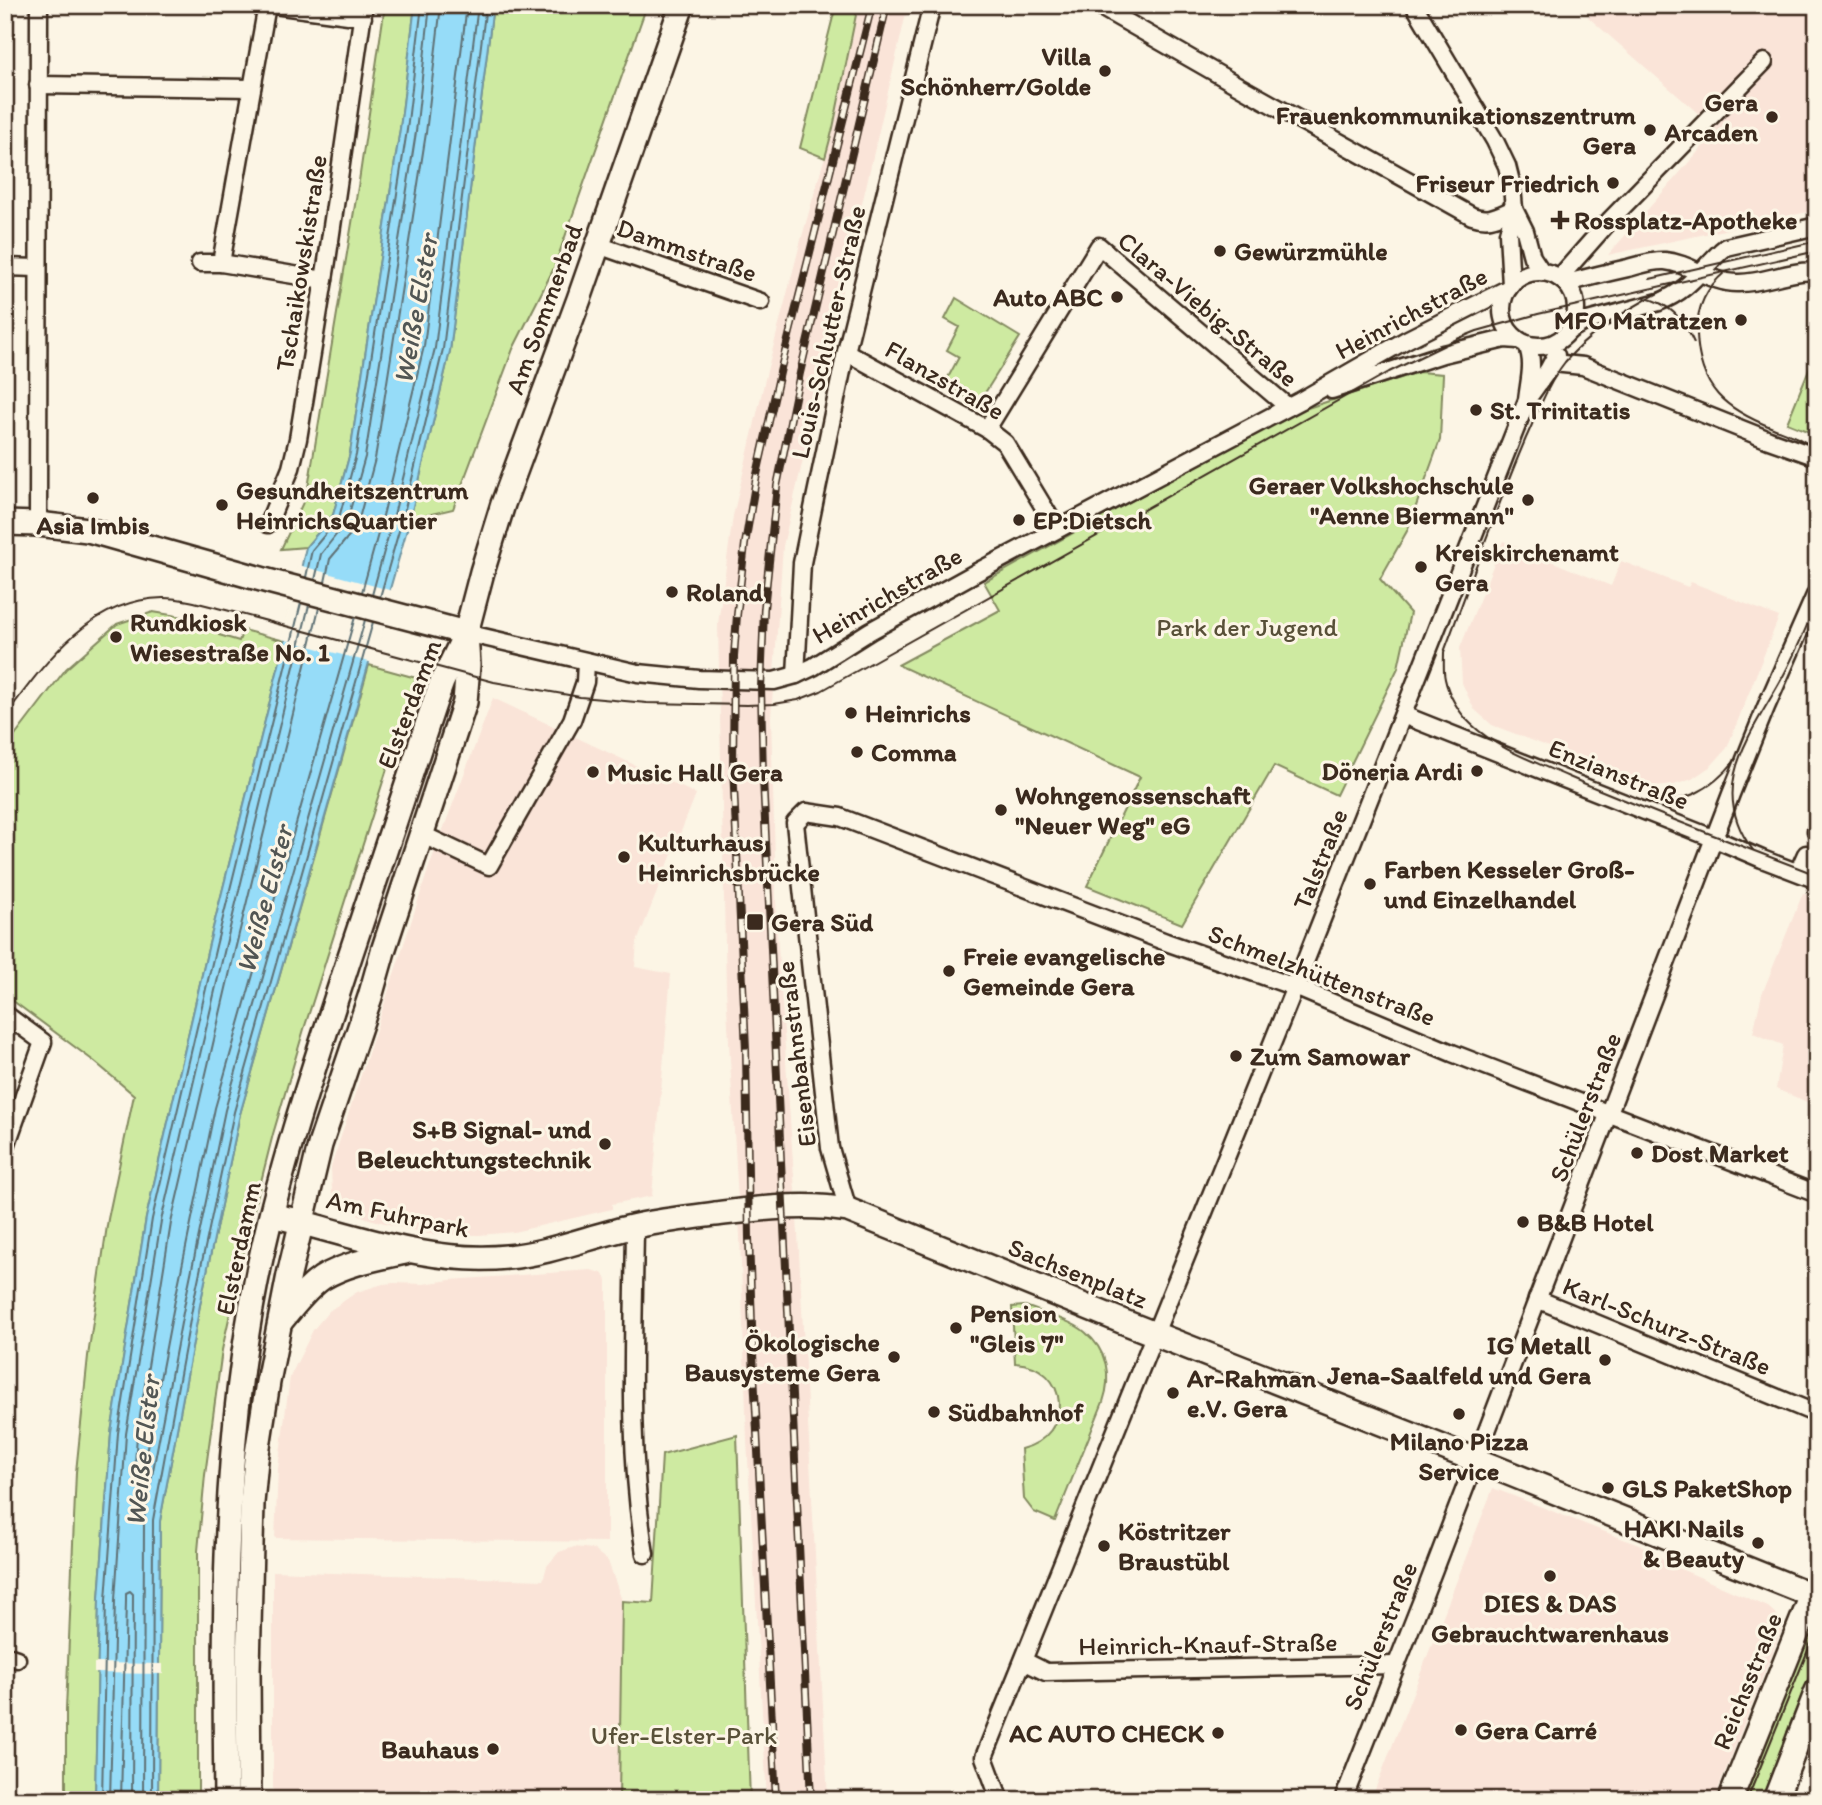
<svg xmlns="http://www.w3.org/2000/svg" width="1822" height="1805" font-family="Itim,sans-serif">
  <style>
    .built { fill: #fae4d8 }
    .green { fill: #ceeaa1; stroke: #848a60; stroke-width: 2 }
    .water { fill: #96dcf8; stroke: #7295a1; stroke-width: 2 }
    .pier { fill: #fcf5e5 }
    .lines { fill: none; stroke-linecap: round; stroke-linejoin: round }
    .shore { stroke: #5f7175; stroke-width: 2 }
    .street-casing { stroke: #3b2a1e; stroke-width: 21 }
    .secondary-casing { stroke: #3b2a1e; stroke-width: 28 }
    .street { stroke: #fcf5e5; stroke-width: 16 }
    .secondary { stroke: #fcf5e5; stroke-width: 23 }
    .tram { stroke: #3b2a1e; stroke-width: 2 }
    .rail-casing { stroke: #3b2a1e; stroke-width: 8 }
    .rail { stroke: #fcf5e5; stroke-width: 5; stroke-dasharray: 16; stroke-linecap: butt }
    .poi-dot { fill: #3b2a1e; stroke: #fcf5e5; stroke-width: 2.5 }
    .labels { text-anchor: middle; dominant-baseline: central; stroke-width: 6; stroke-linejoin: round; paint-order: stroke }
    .poi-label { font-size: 26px; font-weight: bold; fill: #3b2a1e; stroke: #fcf5e5; text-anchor: start }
    .street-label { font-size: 26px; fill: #3b2a1e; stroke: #fcf5e5 }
    .park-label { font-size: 26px; fill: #585038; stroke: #fcf5e5 }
    .water-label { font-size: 28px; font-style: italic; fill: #525654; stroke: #fcf5e5 }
  </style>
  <rect width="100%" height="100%" fill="#fcf5e5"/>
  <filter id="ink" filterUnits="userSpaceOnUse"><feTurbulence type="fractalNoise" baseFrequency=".0143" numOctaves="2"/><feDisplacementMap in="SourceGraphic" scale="14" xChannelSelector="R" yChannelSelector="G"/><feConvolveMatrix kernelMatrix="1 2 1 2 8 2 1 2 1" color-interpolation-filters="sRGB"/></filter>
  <g filter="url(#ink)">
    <g class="built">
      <path d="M 858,5 L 908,5 L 783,546 L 771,717 L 777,932 L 798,1234 L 828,1800 L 767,1800 L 747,1441 L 740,1236 L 726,989 L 718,624 L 733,516 L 766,375 L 801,240 L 833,128 Z"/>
      <path d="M 1598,5 L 1817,5 L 1817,210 L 1608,255 L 1717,130 L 1588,17 Z"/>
      <path d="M 1503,541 L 1611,586 L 1621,561 L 1688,587 L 1691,582 L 1779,617 L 1727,748 L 1711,766 L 1692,779 L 1674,785 L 1654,787 L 1492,725 L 1474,709 L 1462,683 L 1460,648 Z"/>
      <path d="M 493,698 L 696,794 L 637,942 L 635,967 L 671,974 L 652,1196 L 612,1204 L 612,1209 L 514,1232 L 479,1235 L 428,1234 L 369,1219 L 345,1209 L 336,1201 L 332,1192 L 331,1167 L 430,864 Z"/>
      <path d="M 1803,893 L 1817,898 L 1817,1106 L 1776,1089 L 1783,1045 L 1753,1033 L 1762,994 Z"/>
      <path d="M 591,1270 L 602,1273 L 607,1280 L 607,1542 L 275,1538 L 278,1469 L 290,1377 L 313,1330 L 329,1311 L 357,1292 L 383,1284 L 394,1283 L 423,1284 L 450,1280 Z"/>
      <path d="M 1493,1488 L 1654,1551 L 1667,1563 L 1768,1607 L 1778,1616 L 1781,1631 L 1714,1800 L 1371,1800 Z"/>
      <path d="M 574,1547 L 593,1549 L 608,1561 L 622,1601 L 619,1800 L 273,1800 L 273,1571 L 543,1580 L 547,1566 L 559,1552 Z"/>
    </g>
    <g class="green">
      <path d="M 385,5 L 415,5 L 400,129 L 350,453 L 333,515 L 306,547 L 281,549 L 307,494 L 359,181 Z"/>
      <path d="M 493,5 L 647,5 L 554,268 L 513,349 L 453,509 L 410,519 L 450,351 Z"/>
      <path d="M 836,5 L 858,5 L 833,128 L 825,158 L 800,148 Z"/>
      <path d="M 956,298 L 1020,337 L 978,404 L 944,385 L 959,357 L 947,350 L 959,327 L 945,319 Z"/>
      <path d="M 1811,364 L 1817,365 L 1817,435 L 1787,423 Z"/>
      <path d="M 1419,372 L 1443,374 L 1440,440 L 1407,531 L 1380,579 L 1410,613 L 1398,668 L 1336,795 L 1274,766 L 1182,924 L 1087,886 L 1140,777 L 898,665 L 1000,610 L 984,582 L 1289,414 Z"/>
      <path d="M 153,612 L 220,623 L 219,635 L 239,641 L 243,630 L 285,641 L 209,944 L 146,1218 L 111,1433 L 99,1599 L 95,1800 L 66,1800 L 66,1710 L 76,1472 L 88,1356 L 108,1219 L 134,1095 L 95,1062 L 5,995 L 5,749 L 66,669 L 117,624 Z"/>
      <path d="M 369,665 L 416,678 L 304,1029 L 273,1134 L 248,1233 L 222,1350 L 205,1475 L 198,1551 L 198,1800 L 158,1800 L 160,1521 L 200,1305 L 240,1114 Z"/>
      <path d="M 1025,1306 C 1041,1312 1073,1321 1085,1332 C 1107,1350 1112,1376 1103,1402 L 1055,1521 L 1034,1512 L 1024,1499 L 1021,1449 C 1075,1436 1070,1366 1015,1363 L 1012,1307 Z"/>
      <path d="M 737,1435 L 750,1800 L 619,1800 L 622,1601 L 653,1603 L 662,1455 Z"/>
      <path d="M 1815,1618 L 1812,1629 L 1817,1632 L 1817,1657 L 1787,1732 L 1784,1760 L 1768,1800 L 1735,1800 Z"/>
    </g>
    <path class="water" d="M 415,5 L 493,5 L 450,351 L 410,519 L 240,1114 L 200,1305 L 160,1521 L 158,1800 L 95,1800 L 99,1599 L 111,1433 L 146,1218 L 209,944 L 285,641 L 306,547 L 333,515 L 350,453 L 400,129 Z"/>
    <g class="pier">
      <path d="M 298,565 L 393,591 L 373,663 L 282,639 Z"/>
      <path d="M 94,1663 L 163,1664 L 163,1674 L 94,1673 Z"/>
    </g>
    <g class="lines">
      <g class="shore">
        <path d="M 306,577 L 312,550 L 339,518 L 356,455 L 407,130 L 422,5"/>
        <path d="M 315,580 L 321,554 L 347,521 L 365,457 L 416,132 L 430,5"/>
        <path d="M 325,582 L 330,559 L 357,526 L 375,459 L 426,133 L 441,5"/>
        <path d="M 362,592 L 384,512 L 424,346 L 467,5"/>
        <path d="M 372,595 L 394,515 L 435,348 L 478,5"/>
        <path d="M 380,597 L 403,517 L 443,349 L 486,5"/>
        <path d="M 319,608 L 235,950 L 171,1223 L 137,1435 L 134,1479 L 136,1482 L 141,1479 L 175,1300 L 215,1108 L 355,617"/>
        <path d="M 102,1800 L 106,1600 L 118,1433 L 152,1219 L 216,946 L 301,603"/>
        <path d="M 110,1800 L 115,1600 L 126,1434 L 161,1221 L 225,948 L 309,605"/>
        <path d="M 121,1800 L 126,1601 L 126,1593 L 130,1591 L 133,1594 L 132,1800"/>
        <path d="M 143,1800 L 144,1518 L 185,1302 L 225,1110 L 365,620"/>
        <path d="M 152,1800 L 153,1520 L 193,1304 L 234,1112 L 373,622"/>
      </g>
      <g class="street-casing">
        <g id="street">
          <path d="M 274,5 L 363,17"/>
          <path d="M 1097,5 L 1237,85 L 1472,216 C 1490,222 1497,216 1514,209"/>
          <path d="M 1414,5 L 1495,141 L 1507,166 L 1512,186 L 1514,209 L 1508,233 L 1511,285"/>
          <path d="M 38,85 L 252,88"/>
          <path d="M 1514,209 L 1525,231 L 1532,257 L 1542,272"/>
          <path d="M 598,245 L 761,302"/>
          <path d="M 200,263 L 221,263 L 267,5"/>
          <path d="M 221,263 L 324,280"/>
          <path d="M 5,267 L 37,268"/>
          <circle cx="1539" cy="309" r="37"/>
          <path d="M 1559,278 L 1611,219 L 1764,62"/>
          <path d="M 1563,281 L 1575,281 C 1593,276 1610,272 1628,268 C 1640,265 1653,260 1665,261 C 1690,263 1710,283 1737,283 C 1764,284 1789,269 1817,272"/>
          <path d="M 1570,330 L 1584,322 L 1659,302 C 1688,291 1699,272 1721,251 L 1726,247 L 1817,226"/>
          <path d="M 846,352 L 987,429 L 1005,443 L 1057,529"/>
          <path d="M 1553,363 L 1583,366 L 1769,440 L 1817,457"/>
          <path d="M 1332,390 L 1443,354 L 1505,339 L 1518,340"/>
          <path d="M 1528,398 L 1548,370 L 1556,355"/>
          <path d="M 987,429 L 1099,246 L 1288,407"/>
          <path d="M 38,524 L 39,5"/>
          <path d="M 268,524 L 291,468 L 298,439 L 327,261 L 364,5"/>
          <path d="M 466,633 L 638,673 L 699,679 L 774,681 L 796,675 L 813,667 L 870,631 L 977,572 L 1300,401 L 1406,340 L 1509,288"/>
          <path d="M 796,675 L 802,563 L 816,494 L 846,352 L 932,5"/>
          <path d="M 1403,715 L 1715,839 L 1762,859 L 1817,880"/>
          <path d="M 1816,831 L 1817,829"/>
          <path d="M 421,834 L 489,866 L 572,720 L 585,682 L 586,662"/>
          <path d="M 1798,872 L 1806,854"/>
          <path d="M 5,1014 L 43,1042 L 5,1149"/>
          <path d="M 848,1210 L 830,1148 L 795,823 L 806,812 L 840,817 L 1166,942 L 1295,987 L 1452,1053 L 1817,1194"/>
          <path d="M 635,1226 C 634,1335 627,1446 645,1554"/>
          <path d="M 1537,1299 L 1817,1414"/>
          <path d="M 5,1655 L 17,1659"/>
          <path d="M 1024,1661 L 1046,1672 L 1395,1665"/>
          <path d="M 1000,1800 L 984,1757 L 1301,972 L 1527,400 C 1529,381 1535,363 1527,345"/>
          <path d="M 1343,1800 L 1424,1595 L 1731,794 L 1766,707 L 1817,591"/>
        </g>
      </g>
      <g class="secondary-casing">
        <g id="secondary">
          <path d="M 5,523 L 38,524 L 88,530 L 268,581 L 466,633"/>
          <path d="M 272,1215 C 349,1233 427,1265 507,1257 C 552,1253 593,1235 636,1226 C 662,1220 689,1218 715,1214 C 759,1209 804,1202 848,1210 L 1124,1322 L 1496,1468 L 1817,1597"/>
          <path d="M 281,1321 C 293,1307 306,1289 322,1278 C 347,1263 378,1258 405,1252"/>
          <path d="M 226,1800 C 224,1618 222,1436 261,1258 C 283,1157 317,1058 349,959 C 378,873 407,787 435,701 L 442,682 L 466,633 L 482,572 L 503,504 L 579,299 L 682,5"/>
          <path d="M 249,1800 L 248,1669 L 252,1503 L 256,1460 L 268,1382 L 289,1275 L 320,1145 L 370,997 L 383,951 L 465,702 L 468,665 L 466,633"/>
          <path d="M 1730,1800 L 1817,1583"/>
          <path d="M 1775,1800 L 1817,1691"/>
        </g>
      </g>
      <use href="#street" class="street"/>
      <use href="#secondary" class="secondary"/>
      <g class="tram">
        <path d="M 1725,272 C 1706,288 1696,309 1697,334 C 1699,389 1725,409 1773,428 C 1788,434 1804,439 1817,450"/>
        <path d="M 1650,279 L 1817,241"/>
        <path d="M 1664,290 C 1631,307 1589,333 1565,362 C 1547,385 1538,412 1526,438 C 1496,508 1471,581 1444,652 C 1444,660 1443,671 1445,679 C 1448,694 1459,713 1471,724 C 1498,750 1536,762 1569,777 C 1651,812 1734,843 1817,875"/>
        <path d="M 1645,298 C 1669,303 1685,321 1694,343"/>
        <path d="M 5,716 C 45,663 89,599 163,598 C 184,598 206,605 226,610 L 494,682 L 580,697 L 647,703 L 747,705 L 774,704 L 798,700 L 821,691 L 1389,372 L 1457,339 L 1477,331 L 1538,314 L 1817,251"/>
        <path d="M 1642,801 C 1683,805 1711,791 1736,759"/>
        <path d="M 1753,850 C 1706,789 1750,736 1781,680 C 1795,655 1806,628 1817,602"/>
        <path d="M 1747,1800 L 1817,1628"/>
      </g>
      <g class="rail-casing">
        <g id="rail">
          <path d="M 776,1800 L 753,1354 L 749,1238 L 746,1050 L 733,766 L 734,656 L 737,615 L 745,544 L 756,479 L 781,368 L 872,5"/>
          <path d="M 811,1800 L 763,778 L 761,688 L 764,609 L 777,486 L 800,373 L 887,5"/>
        </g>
      </g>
      <use href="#rail" class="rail"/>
    </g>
  </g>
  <g class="poi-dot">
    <circle cx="1105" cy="71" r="7"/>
    <circle cx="1772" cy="117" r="7"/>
    <circle cx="1650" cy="130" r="7"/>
    <circle cx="1613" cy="183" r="7"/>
    <path d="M1556.5 209.5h7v7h7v7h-7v7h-7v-7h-7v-7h7z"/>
    <circle cx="1220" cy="251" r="7"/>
    <circle cx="1117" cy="297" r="7"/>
    <circle cx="1741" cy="320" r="7"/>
    <circle cx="1476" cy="410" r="7"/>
    <circle cx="93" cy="498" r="7"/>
    <circle cx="1528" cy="500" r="7"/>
    <circle cx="222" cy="505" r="7"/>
    <circle cx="1019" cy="520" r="7"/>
    <circle cx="1421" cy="567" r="7"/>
    <circle cx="672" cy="592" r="7"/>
    <circle cx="116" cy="637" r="7"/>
    <circle cx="851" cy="713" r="7"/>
    <circle cx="857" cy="752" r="7"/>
    <circle cx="1477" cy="771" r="7"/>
    <circle cx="593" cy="772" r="7"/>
    <circle cx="1001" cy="810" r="7"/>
    <circle cx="624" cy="857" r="7"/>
    <circle cx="1370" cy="884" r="7"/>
    <rect x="746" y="913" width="18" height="18" rx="3.5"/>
    <circle cx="949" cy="971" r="7"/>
    <circle cx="1236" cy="1056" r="7"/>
    <circle cx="605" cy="1144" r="7"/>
    <circle cx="1637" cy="1153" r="7"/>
    <circle cx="1523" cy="1222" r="7"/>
    <circle cx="956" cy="1328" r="7"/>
    <circle cx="894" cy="1357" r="7"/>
    <circle cx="1605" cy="1360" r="7"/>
    <circle cx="1173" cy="1393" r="7"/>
    <circle cx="934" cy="1412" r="7"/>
    <circle cx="1459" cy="1414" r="7"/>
    <circle cx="1608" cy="1488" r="7"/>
    <circle cx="1758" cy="1543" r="7"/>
    <circle cx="1104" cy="1546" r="7"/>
    <circle cx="1550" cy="1576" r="7"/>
    <circle cx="1461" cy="1730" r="7"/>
    <circle cx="1218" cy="1733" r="7"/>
    <circle cx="493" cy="1749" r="7"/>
  </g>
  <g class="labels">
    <g class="poi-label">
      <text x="1091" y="56" text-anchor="end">Villa<tspan x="1091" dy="30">Schönherr/Golde</tspan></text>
      <text x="1758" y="102" text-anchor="end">Gera<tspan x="1758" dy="30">Arcaden</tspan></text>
      <text x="1636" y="115" text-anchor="end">Frauenkommunikationszentrum<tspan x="1636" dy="30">Gera</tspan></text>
      <text x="1599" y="183" text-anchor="end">Friseur Friedrich</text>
      <text x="1574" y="220">Rossplatz-Apotheke</text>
      <text x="1234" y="251">Gewürzmühle</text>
      <text x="1103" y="297" text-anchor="end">Auto ABC</text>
      <text x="1727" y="320" text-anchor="end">MFO Matratzen</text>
      <text x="1490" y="410">St. Trinitatis</text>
      <text x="1514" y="485" text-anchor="end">Geraer Volkshochschule<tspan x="1514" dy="30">"Aenne Biermann"</tspan></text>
      <text x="236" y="490">Gesundheitszentrum<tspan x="236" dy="30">HeinrichsQuartier</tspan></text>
      <text x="1033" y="520">EP:Dietsch</text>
      <text x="93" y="525" text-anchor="middle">Asia Imbis</text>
      <text x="1435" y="552">Kreiskirchenamt<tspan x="1435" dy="30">Gera</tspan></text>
      <text x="686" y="592">Roland</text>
      <text x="130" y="622">Rundkiosk<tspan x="130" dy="30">Wiesestraße No. 1</tspan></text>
      <text x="865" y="713">Heinrichs</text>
      <text x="871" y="752">Comma</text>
      <text x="1463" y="771" text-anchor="end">Döneria Ardi</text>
      <text x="607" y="772">Music Hall Gera</text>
      <text x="1015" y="795">Wohngenossenschaft<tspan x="1015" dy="30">"Neuer Weg" eG</tspan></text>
      <text x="638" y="842">Kulturhaus<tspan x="638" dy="30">Heinrichsbrücke</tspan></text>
      <text x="1384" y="869">Farben Kesseler Groß-<tspan x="1384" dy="30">und Einzelhandel</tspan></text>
      <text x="771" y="922">Gera Süd</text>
      <text x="963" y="956">Freie evangelische<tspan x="963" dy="30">Gemeinde Gera</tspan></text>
      <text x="1250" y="1056">Zum Samowar</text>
      <text x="591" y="1129" text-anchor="end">S+B Signal- und<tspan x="591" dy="30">Beleuchtungstechnik</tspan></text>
      <text x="1651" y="1153">Dost Market</text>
      <text x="1537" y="1222">B&amp;B Hotel</text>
      <text x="970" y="1313">Pension<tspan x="970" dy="30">"Gleis 7"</tspan></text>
      <text x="880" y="1342" text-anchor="end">Ökologische<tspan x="880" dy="30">Bausysteme Gera</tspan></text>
      <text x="1591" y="1345" text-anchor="end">IG Metall<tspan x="1591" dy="30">Jena-Saalfeld und Gera</tspan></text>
      <text x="1187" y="1378">Ar-Rahman<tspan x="1187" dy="30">e.V. Gera</tspan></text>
      <text x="948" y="1412">Südbahnhof</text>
      <text x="1459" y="1441" text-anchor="middle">Milano Pizza<tspan x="1459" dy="30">Service</tspan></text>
      <text x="1622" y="1488">GLS PaketShop</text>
      <text x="1744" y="1528" text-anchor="end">HAKI Nails<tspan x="1744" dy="30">&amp; Beauty</tspan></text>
      <text x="1118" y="1531">Köstritzer<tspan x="1118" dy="30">Braustübl</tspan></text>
      <text x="1550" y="1603" text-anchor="middle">DIES &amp; DAS<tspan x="1550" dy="30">Gebrauchtwarenhaus</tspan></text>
      <text x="1475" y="1730">Gera Carré</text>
      <text x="1204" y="1733" text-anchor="end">AC AUTO CHECK</text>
      <text x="479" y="1749" text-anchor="end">Bauhaus</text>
    </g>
    <g class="street-label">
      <text transform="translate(687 250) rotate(19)">Dammstraße</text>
      <text transform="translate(301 263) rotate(-81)">Tschaikowskistraße</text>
      <text transform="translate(544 309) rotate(-70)">Am Sommerbad</text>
      <text transform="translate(1208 309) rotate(40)">Clara-Viebig-Straße</text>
      <text transform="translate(1411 313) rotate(-28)">Heinrichstraße</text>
      <text transform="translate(828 332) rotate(-77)">Louis-Schlutter-Straße</text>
      <text transform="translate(945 380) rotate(30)">Flanzstraße</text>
      <text transform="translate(887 595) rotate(-30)">Heinrichstraße</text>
      <text transform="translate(409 704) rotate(-69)">Elsterdamm</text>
      <text transform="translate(1619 774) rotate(22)">Enzianstraße</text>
      <text transform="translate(1320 859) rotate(-68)">Talstraße</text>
      <text transform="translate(1322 975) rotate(21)">Schmelzhüttenstraße</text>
      <text transform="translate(796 1054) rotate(-97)">Eisenbahnstraße</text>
      <text transform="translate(1585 1107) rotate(-69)">Schülerstraße</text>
      <text transform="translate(398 1214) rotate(12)">Am Fuhrpark</text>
      <text transform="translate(238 1248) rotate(-78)">Elsterdamm</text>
      <text transform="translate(1078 1273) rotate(22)">Sachsenplatz</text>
      <text transform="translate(1667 1326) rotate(22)">Karl-Schurz-Straße</text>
      <text transform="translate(1380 1636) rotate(-68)">Schülerstraße</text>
      <text transform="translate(1208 1644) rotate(-1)">Heinrich-Knauf-Straße</text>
      <text transform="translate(1747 1681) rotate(-68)">Reichsstraße</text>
    </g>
    <g class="park-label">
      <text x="1247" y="627">Park der Jugend</text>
      <text x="684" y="1735">Ufer-Elster-Park</text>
    </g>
    <g class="water-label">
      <text transform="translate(415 309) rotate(-80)">Weiße Elster</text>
      <text transform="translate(264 899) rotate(-75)">Weiße Elster</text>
      <text transform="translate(142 1451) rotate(-84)">Weiße Elster</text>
    </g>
  </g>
  <rect width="1822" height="1805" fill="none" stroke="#fcf5e5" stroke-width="28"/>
  <rect x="14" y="14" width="1794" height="1777" fill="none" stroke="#3b2a1e" stroke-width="2.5" filter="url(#ink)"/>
</svg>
